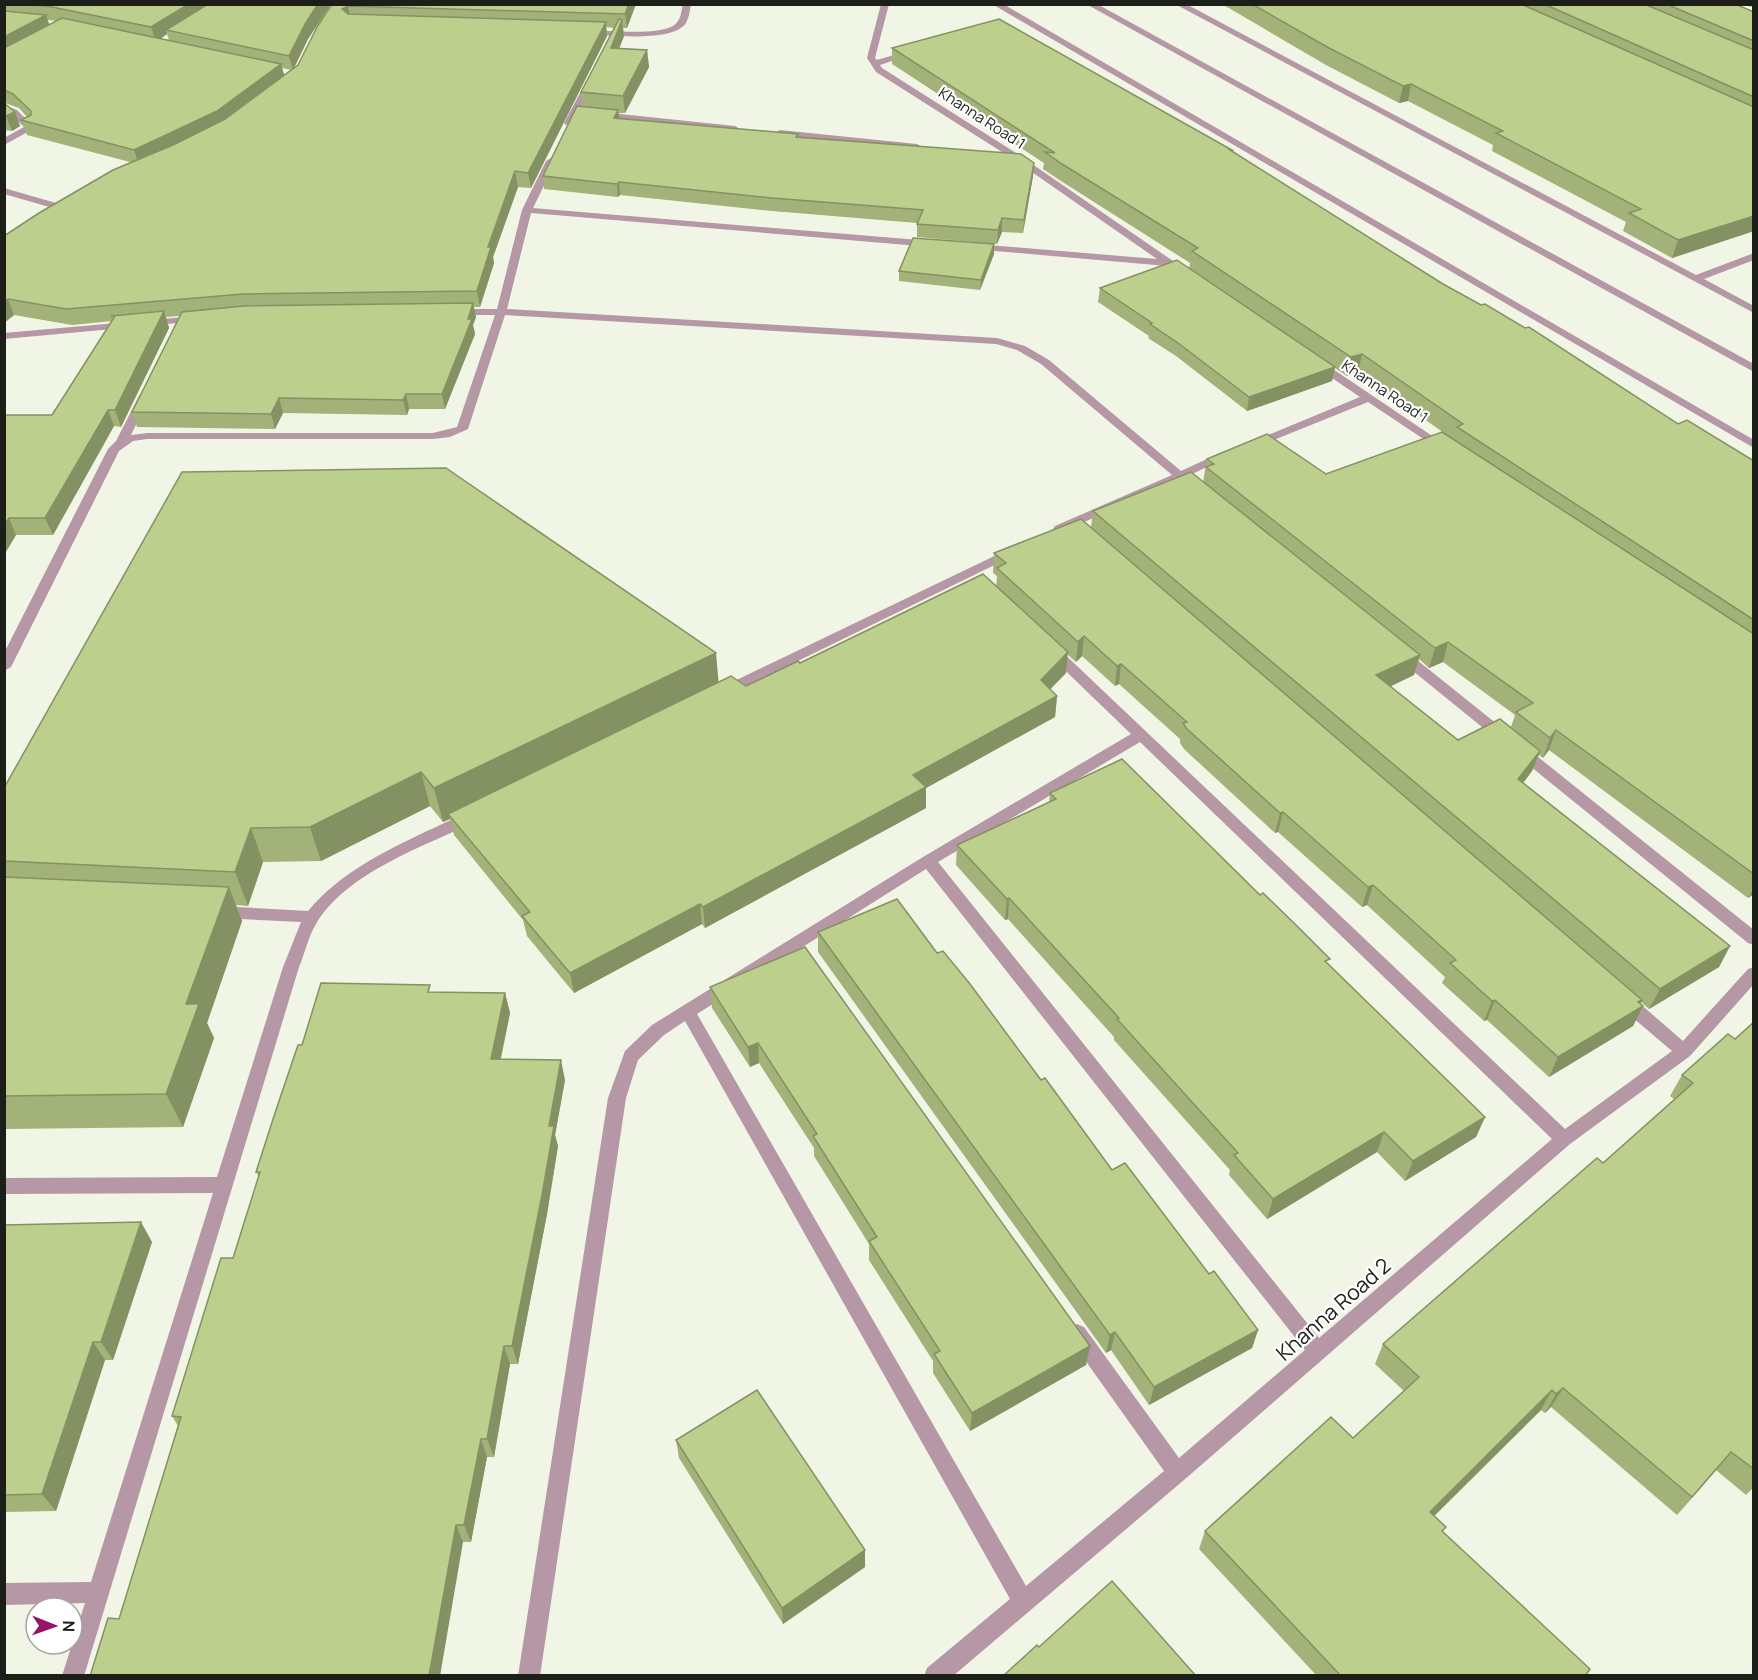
<svg xmlns="http://www.w3.org/2000/svg" width="1758" height="1680" font-family="Manrope,sans-serif">
  <style>
    .lines { fill: none; stroke-linecap: round; stroke-linejoin: round }
    .minor { fill: #b597a5; fill-rule: evenodd }
    .wall { fill: #a3b278; fill-rule: evenodd }
    .shaded-wall { fill: #849162 }
    .building { fill: #bdcf8c; stroke: #849162; stroke-width: 1.5 }
    .labels { text-anchor: middle; dominant-baseline: central; stroke-width: 4.5; stroke-linejoin: round; paint-order: stroke }
    .far-street-label { font-size: 15px; fill: #1c1e18; stroke: #fff }
    .near-street-label { font-size: 21px; fill: #1c1e18; stroke: #fff }
  </style>
  <rect width="100%" height="100%" fill="#f0f5e5"/>
  <g class="lines">
    <g class="minor">
      <path d="M 683,4 L 691,4 C 690,10 689,18 686,23 C 672,43 609,35 586,34 L 582,32 L 586,30 C 608,30 655,36 673,26 C 681,21 681,12 683,4 Z"/>
      <path d="M 881,4 L 889,4 L 875,58 L 877,60 L 911,50 L 915,53 L 880,65 L 882,68 L 1019,155 L 1189,272 L 1189,276 L 1181,276 L 1167,266 L 972,249 L 971,247 L 976,244 L 1157,259 L 1013,159 L 876,72 L 867,58 Z"/>
      <path d="M 992,4 L 1003,4 L 1754,440 L 1754,448 Z"/>
      <path d="M 1086,4 L 1097,4 L 1754,364 L 1754,372 Z"/>
      <path d="M 1175,4 L 1186,4 L 1696,275 L 1754,253 L 1754,260 L 1704,279 L 1754,306 L 1754,313 Z"/>
      <path d="M 1732,4 L 1754,4 L 1754,7 Z"/>
      <path d="M 588,78 L 595,80 L 574,123 L 566,125 L 564,123 Z"/>
      <path d="M 4,105 L 17,110 L 35,128 L 4,145 L 4,138 L 24,127 L 11,114 L 4,111 Z"/>
      <path d="M 601,112 L 735,126 L 740,129 L 735,132 L 598,117 L 598,113 Z"/>
      <path d="M 780,130 L 917,144 L 922,147 L 917,150 L 777,135 L 775,133 Z"/>
      <path d="M 551,158 L 556,161 L 533,208 L 931,241 L 936,244 L 931,247 L 531,213 L 507,309 L 997,338 L 1025,346 L 1049,360 L 1181,471 L 1220,453 L 1228,453 L 1230,456 L 1188,476 L 1191,480 L 1189,483 L 1178,481 L 1059,533 L 1055,532 L 1053,529 L 1055,526 L 1172,475 L 1041,364 L 1017,350 L 996,344 L 505,315 L 468,429 L 450,437 L 433,439 L 147,439 L 133,441 L 119,451 L 11,667 L 4,671 L 4,653 L 108,449 L 116,441 L 139,396 L 147,396 L 149,398 L 131,435 L 147,433 L 433,433 L 457,427 L 495,315 L 457,315 L 452,312 L 457,309 L 497,309 L 522,210 L 546,161 Z"/>
      <path d="M 4,188 L 70,207 L 72,209 L 67,212 L 4,194 Z"/>
      <path d="M 196,316 L 201,319 L 200,321 L 4,339 L 4,333 Z"/>
      <path d="M 1317,360 L 1321,361 L 1450,448 L 1448,450 L 1440,450 L 1368,402 L 1259,446 L 1251,446 L 1251,442 L 1360,397 L 1313,365 L 1311,363 Z"/>
      <path d="M 1011,548 L 1015,549 L 1017,552 L 1015,555 L 730,694 L 725,696 L 718,691 L 720,688 Z"/>
      <path d="M 1052,646 L 1057,647 L 1565,1129 L 1672,1051 L 1619,1006 L 1617,1001 L 1619,996 L 1625,995 L 1631,996 L 1683,1041 L 1748,969 L 1754,967 L 1754,984 L 1690,1056 L 1570,1144 L 1184,1480 L 953,1676 L 924,1676 L 927,1668 L 1010,1599 L 685,1021 L 664,1035 L 638,1060 L 626,1098 L 540,1676 L 518,1676 L 608,1098 L 625,1051 L 652,1025 L 923,857 L 1131,734 L 1047,653 L 1045,650 L 1047,647 ZM 1140,742 L 1552,1139 L 1319,1338 L 938,862 ZM 926,869 L 1305,1350 L 1179,1458 L 1084,1327 L 1077,1324 L 1070,1327 L 1067,1333 L 1070,1339 L 1164,1471 L 1026,1586 L 697,1014 Z"/>
      <path d="M 1402,651 L 1407,652 L 1754,930 L 1754,945 L 1748,943 L 1397,658 L 1395,655 Z"/>
      <path d="M 470,813 L 477,818 L 475,822 C 424,846 346,873 316,924 C 308,937 305,953 299,967 L 84,1676 L 62,1676 L 85,1603 L 4,1605 L 4,1583 L 91,1582 L 213,1193 L 4,1194 L 4,1178 L 217,1177 L 283,967 L 301,922 L 219,918 L 213,916 L 211,912 L 213,908 L 219,906 L 308,911 C 340,873 383,852 427,831 C 441,825 455,817 470,813 Z"/>
    </g>
  </g>
  <g class="wall">
    <path d="M 4,4 L 331,4 L 308,39 L 294,68 L 298,65 L 332,4 L 636,4 L 627,28 L 623,28 L 624,36 L 619,48 L 647,50 L 649,67 L 625,113 L 619,113 L 619,119 L 798,134 L 798,138 L 1034,163 L 1033,176 L 1023,233 L 1002,232 L 997,244 L 917,237 L 917,223 L 772,211 L 620,195 L 618,197 L 544,189 L 543,176 L 583,106 L 581,92 L 614,28 L 606,27 L 607,36 L 531,188 L 518,187 L 493,257 L 494,263 L 480,307 L 474,307 L 476,317 L 473,325 L 475,334 L 445,409 L 409,409 L 407,415 L 283,413 L 275,429 L 137,427 L 132,412 L 180,316 L 166,317 L 169,328 L 121,427 L 114,426 L 53,535 L 16,535 L 4,555 L 4,415 L 52,415 L 112,321 L 72,325 L 14,315 L 4,323 L 4,236 L 130,162 L 27,135 L 21,120 L 27,117 L 19,108 L 5,103 L 15,112 L 20,126 L 12,131 L 4,130 ZM 47,20 L 57,21 L 49,25 ZM 167,34 L 169,40 L 160,39 ZM 282,68 L 291,70 L 284,75 Z"/>
    <path d="M 1222,4 L 1735,4 L 1754,12 L 1754,231 L 1672,258 L 1623,231 L 1626,222 L 1492,151 L 1493,145 L 1408,101 L 1399,103 L 1326,65 Z"/>
    <path d="M 892,48 L 1232,150 L 1232,152 L 1443,284 L 1678,424 L 1754,461 L 1754,894 L 1748,898 L 1549,750 L 1543,758 L 1539,755 L 1532,771 L 1523,783 L 1730,946 L 1719,967 L 1649,1009 L 1641,1002 L 1640,1004 L 1643,1006 L 1633,1026 L 1549,1077 L 1487,1020 L 1484,1021 L 1442,983 L 1445,977 L 1367,905 L 1362,907 L 1278,832 L 1275,833 L 1184,749 L 1180,743 L 1180,739 L 1119,684 L 1115,686 L 1082,656 L 1076,662 L 1067,654 L 1066,673 L 1050,689 L 1057,696 L 1055,717 L 926,788 L 926,808 L 705,928 L 702,924 L 574,993 L 527,936 L 523,920 L 454,835 L 450,819 L 443,822 L 430,806 L 321,861 L 263,862 L 248,906 L 236,905 L 242,921 L 207,1023 L 214,1038 L 183,1127 L 4,1129 L 4,788 L 718,682 L 746,686 L 800,663 L 996,587 L 997,576 L 993,573 L 994,553 L 1091,527 L 1093,511 L 1203,482 L 1207,459 L 1326,474 L 1444,433 L 1358,372 L 1347,376 L 1335,368 L 1332,381 L 1247,411 L 1176,356 L 1148,338 L 1149,336 L 1098,302 L 1100,288 L 1189,269 L 1190,263 L 1061,181 L 1043,169 L 1044,163 L 892,64 ZM 1419,659 L 1429,668 L 1443,662 L 1515,715 L 1511,727 L 1458,740 L 1390,686 L 1414,675 Z"/>
    <path d="M 994,254 L 980,290 L 899,281 L 899,271 Z"/>
    <path d="M 1050,793 L 1328,964 L 1485,1117 L 1476,1137 L 1405,1181 L 1377,1152 L 1267,1219 L 1229,1175 L 1230,1170 L 1114,1040 L 1114,1037 L 1008,919 L 1005,920 L 956,865 L 957,845 L 1049,803 Z"/>
    <path d="M 818,932 L 937,953 L 1041,1080 L 1112,1170 L 1209,1274 L 1258,1330 L 1252,1348 L 1149,1405 L 1111,1350 L 1106,1353 L 818,952 Z"/>
    <path d="M 710,987 L 1086,1365 L 970,1431 L 933,1373 L 933,1361 L 869,1260 L 869,1244 L 814,1156 L 814,1148 L 759,1063 L 750,1067 L 712,1008 Z"/>
    <path d="M 432,992 L 505,993 L 510,1013 L 501,1059 L 565,1080 L 555,1135 L 558,1146 L 547,1214 L 518,1364 L 510,1364 L 494,1457 L 487,1457 L 471,1542 L 463,1542 L 119,1619 L 178,1426 L 172,1416 L 233,1258 L 259,1177 L 256,1172 L 302,1045 Z"/>
    <path d="M 1754,1022 L 1754,1487 L 1746,1495 L 1716,1470 L 1677,1515 L 1551,1407 L 1545,1413 L 1541,1410 L 1434,1516 L 1443,1532 L 1585,1676 L 1317,1676 L 1199,1549 L 1205,1531 L 1353,1438 L 1404,1391 L 1375,1364 L 1383,1344 L 1603,1163 L 1674,1099 L 1670,1096 L 1682,1075 L 1735,1039 Z"/>
    <path d="M 4,1225 L 152,1242 L 113,1360 L 105,1360 L 56,1511 L 4,1512 Z"/>
    <path d="M 676,1440 L 865,1567 L 783,1624 L 679,1458 Z"/>
  </g>
  <g class="shaded-wall">
    <path d="M 189,4 L 216,4 L 166,30 L 167,34 L 156,42 L 151,27 Z"/>
    <path d="M 318,4 L 331,4 L 308,39 L 293,70 L 289,56 L 305,24 Z"/>
    <path d="M 629,4 L 636,4 L 627,28 L 625,14 Z"/>
    <path d="M 348,6 L 351,20 L 342,9 Z"/>
    <path d="M 46,15 L 51,29 L 4,54 L 4,37 Z"/>
    <path d="M 622,20 L 624,36 L 613,65 L 611,48 Z"/>
    <path d="M 606,22 L 607,36 L 531,188 L 528,173 Z"/>
    <path d="M 647,50 L 649,67 L 625,113 L 623,96 Z"/>
    <path d="M 281,64 L 285,78 L 221,126 L 139,165 L 134,150 Z"/>
    <path d="M 1411,84 L 1408,101 L 1399,103 L 1403,86 Z"/>
    <path d="M 618,110 L 620,123 L 614,118 Z"/>
    <path d="M 15,112 L 20,126 L 12,131 L 6,116 Z"/>
    <path d="M 1034,163 L 1033,176 L 1023,233 L 1024,220 Z"/>
    <path d="M 515,171 L 518,187 L 493,257 L 494,263 L 480,307 L 477,291 L 488,247 Z"/>
    <path d="M 619,182 L 620,195 L 618,197 L 617,184 Z"/>
    <path d="M 1754,216 L 1754,231 L 1672,258 L 1678,240 Z"/>
    <path d="M 1002,218 L 1002,232 L 997,244 L 998,230 Z"/>
    <path d="M 994,244 L 994,254 L 980,290 L 981,280 Z"/>
    <path d="M 8,299 L 14,315 L 4,323 L 4,302 Z"/>
    <path d="M 473,303 L 476,317 L 473,325 L 475,334 L 445,409 L 442,394 Z"/>
    <path d="M 164,311 L 169,328 L 121,427 L 115,410 Z"/>
    <path d="M 1362,354 L 1358,372 L 1347,376 L 1351,357 Z"/>
    <path d="M 1335,367 L 1332,381 L 1247,411 L 1249,397 Z"/>
    <path d="M 406,394 L 409,409 L 407,415 L 403,400 Z"/>
    <path d="M 279,398 L 283,413 L 275,429 L 271,414 Z"/>
    <path d="M 108,410 L 114,426 L 53,535 L 45,518 Z"/>
    <path d="M 9,518 L 16,535 L 4,555 L 4,525 Z"/>
    <path d="M 1084,636 L 1082,656 L 1076,662 L 1078,642 Z"/>
    <path d="M 1448,642 L 1443,662 L 1429,668 L 1435,648 Z"/>
    <path d="M 1068,652 L 1066,673 L 1039,701 L 1041,680 Z"/>
    <path d="M 716,653 L 719,687 L 448,814 L 450,819 L 443,822 L 434,788 Z"/>
    <path d="M 1420,655 L 1414,675 L 1371,696 L 1376,675 Z"/>
    <path d="M 1121,664 L 1119,684 L 1115,686 L 1117,666 Z"/>
    <path d="M 1057,696 L 1055,717 L 926,788 L 926,808 L 705,928 L 703,907 L 913,775 Z"/>
    <path d="M 1556,730 L 1549,750 L 1543,758 L 1550,738 Z"/>
    <path d="M 1540,751 L 1532,771 L 1511,799 L 1518,779 Z"/>
    <path d="M 421,772 L 430,806 L 321,861 L 310,827 Z"/>
    <path d="M 1283,812 L 1278,832 L 1275,833 L 1280,813 Z"/>
    <path d="M 251,828 L 263,862 L 248,906 L 235,872 Z"/>
    <path d="M 1373,885 L 1367,905 L 1362,907 L 1368,887 Z"/>
    <path d="M 229,887 L 242,921 L 207,1023 L 214,1038 L 183,1127 L 166,1094 L 186,1004 Z"/>
    <path d="M 1754,888 L 1754,894 L 1748,898 Z"/>
    <path d="M 1009,898 L 1008,919 L 1005,920 L 1007,899 Z"/>
    <path d="M 700,904 L 702,924 L 574,993 L 570,973 Z"/>
    <path d="M 1730,946 L 1719,967 L 1649,1009 L 1660,989 Z"/>
    <path d="M 505,993 L 510,1013 L 496,1079 L 491,1059 Z"/>
    <path d="M 1495,1000 L 1487,1020 L 1484,1021 L 1492,1001 Z"/>
    <path d="M 1642,1000 L 1638,1009 L 1643,1006 L 1633,1026 L 1549,1077 L 1558,1057 Z"/>
    <path d="M 758,1043 L 759,1063 L 750,1067 L 748,1047 Z"/>
    <path d="M 561,1060 L 565,1080 L 555,1135 L 558,1146 L 547,1214 L 518,1364 L 512,1346 Z"/>
    <path d="M 1485,1117 L 1476,1137 L 1405,1181 L 1413,1161 Z"/>
    <path d="M 1384,1132 L 1377,1152 L 1267,1219 L 1273,1199 Z"/>
    <path d="M 141,1222 L 152,1242 L 113,1360 L 101,1342 Z"/>
    <path d="M 1258,1330 L 1252,1348 L 1149,1405 L 1154,1387 Z"/>
    <path d="M 1115,1332 L 1111,1350 L 1106,1353 L 1110,1335 Z"/>
    <path d="M 93,1342 L 105,1360 L 56,1511 L 42,1494 Z"/>
    <path d="M 504,1346 L 510,1364 L 494,1457 L 487,1439 Z"/>
    <path d="M 1090,1346 L 1086,1365 L 970,1431 L 972,1413 Z"/>
    <path d="M 1563,1388 L 1551,1407 L 1545,1413 L 1556,1394 Z"/>
    <path d="M 1552,1390 L 1541,1410 L 1420,1530 L 1430,1512 Z"/>
    <path d="M 481,1439 L 487,1457 L 471,1542 L 464,1525 Z"/>
    <path d="M 1731,1452 L 1716,1470 L 1677,1515 L 1692,1497 Z"/>
    <path d="M 456,1525 L 463,1542 L 440,1676 L 429,1676 Z"/>
    <path d="M 865,1550 L 865,1567 L 783,1624 L 782,1608 Z"/>
  </g>
  <g class="building">
    <path d="M 25,4 L 189,4 L 151,27 L 52,7 Z"/>
    <path d="M 208,4 L 318,4 L 305,24 L 289,56 L 166,30 Z"/>
    <path d="M 332,4 L 629,4 L 625,14 L 348,6 L 342,9 L 348,14 L 606,22 L 528,173 L 515,171 L 488,247 L 491,247 L 477,291 L 243,294 L 66,309 L 8,299 L 4,302 L 4,236 L 39,213 L 113,170 L 173,145 L 225,119 L 298,65 L 317,27 Z"/>
    <path d="M 1252,4 L 1521,4 L 1754,107 L 1754,216 L 1678,240 L 1629,213 L 1641,209 L 1496,133 L 1503,131 L 1411,84 L 1403,86 L 1329,48 Z"/>
    <path d="M 1544,4 L 1644,4 L 1754,50 L 1754,97 Z"/>
    <path d="M 1666,4 L 1735,4 L 1754,12 L 1754,41 Z"/>
    <path d="M 4,11 L 46,15 L 4,37 Z"/>
    <path d="M 62,18 L 281,64 L 217,111 L 134,150 L 21,120 L 31,115 L 31,111 L 13,94 L 4,90 L 4,48 Z"/>
    <path d="M 619,19 L 622,20 L 611,48 L 647,50 L 623,96 L 581,92 Z"/>
    <path d="M 999,19 L 1232,150 L 1230,150 L 1443,284 L 1481,305 L 1485,304 L 1525,328 L 1529,327 L 1678,424 L 1687,420 L 1754,461 L 1754,620 L 1457,427 L 1463,424 L 1362,354 L 1351,357 L 1192,251 L 1198,248 L 1062,164 L 1045,152 L 1055,153 L 892,48 Z"/>
    <path d="M 4,103 L 15,112 L 6,116 L 4,116 Z"/>
    <path d="M 577,106 L 618,110 L 614,118 L 798,134 L 796,137 L 1021,154 L 1034,163 L 1024,220 L 1002,218 L 998,230 L 917,224 L 923,210 L 772,198 L 619,182 L 617,184 L 543,176 Z"/>
    <path d="M 913,238 L 994,244 L 981,280 L 899,271 Z"/>
    <path d="M 1177,260 L 1335,367 L 1249,397 L 1178,343 L 1150,324 L 1152,323 L 1100,288 Z"/>
    <path d="M 473,303 L 468,319 L 472,319 L 442,394 L 406,394 L 403,400 L 279,398 L 271,414 L 132,412 L 182,312 L 244,306 Z"/>
    <path d="M 164,311 L 115,410 L 108,410 L 45,518 L 9,518 L 4,525 L 4,415 L 52,415 L 115,316 L 111,316 Z"/>
    <path d="M 1442,432 L 1754,634 L 1754,874 L 1556,730 L 1550,738 L 1516,712 L 1533,703 L 1448,642 L 1435,648 L 1206,467 L 1214,464 L 1207,459 L 1267,434 L 1326,474 Z"/>
    <path d="M 446,468 L 716,653 L 434,788 L 421,772 L 310,827 L 251,828 L 235,872 L 4,861 L 4,788 L 182,472 Z"/>
    <path d="M 1191,472 L 1420,655 L 1376,675 L 1458,740 L 1500,719 L 1540,751 L 1518,779 L 1730,946 L 1660,989 L 1093,511 Z"/>
    <path d="M 1081,519 L 1642,1000 L 1638,1002 L 1643,1006 L 1558,1057 L 1495,1000 L 1492,1001 L 1450,963 L 1456,960 L 1373,885 L 1368,887 L 1283,812 L 1280,813 L 1187,729 L 1183,723 L 1187,722 L 1121,664 L 1117,666 L 1084,636 L 1078,642 L 997,568 L 1006,563 L 994,553 Z"/>
    <path d="M 983,574 L 1068,652 L 1041,680 L 1057,696 L 913,775 L 926,787 L 703,907 L 700,904 L 570,973 L 522,916 L 530,912 L 448,814 L 731,676 L 746,686 L 798,661 L 800,663 Z"/>
    <path d="M 1122,759 L 1260,895 L 1263,893 L 1296,925 L 1330,959 L 1325,961 L 1485,1117 L 1413,1161 L 1384,1132 L 1273,1199 L 1234,1155 L 1238,1153 L 1117,1019 L 1119,1018 L 1009,898 L 1007,899 L 957,845 L 1056,799 L 1050,793 Z"/>
    <path d="M 4,877 L 229,887 L 186,1004 L 199,1004 L 166,1094 L 4,1096 Z"/>
    <path d="M 897,899 L 937,953 L 943,951 L 970,984 L 1041,1080 L 1045,1078 L 1112,1170 L 1125,1163 L 1209,1274 L 1214,1271 L 1258,1330 L 1154,1387 L 1115,1332 L 1110,1335 L 818,932 Z"/>
    <path d="M 805,947 L 1090,1346 L 972,1413 L 934,1354 L 940,1351 L 869,1241 L 877,1237 L 813,1136 L 817,1134 L 758,1043 L 748,1047 L 710,987 Z"/>
    <path d="M 321,983 L 430,985 L 428,992 L 505,993 L 491,1059 L 561,1060 L 549,1126 L 554,1126 L 542,1195 L 512,1346 L 504,1346 L 487,1439 L 481,1439 L 464,1525 L 456,1525 L 429,1676 L 90,1676 L 108,1618 L 119,1619 L 181,1417 L 172,1416 L 221,1258 L 233,1258 L 260,1172 L 256,1172 L 276,1110 L 298,1045 L 302,1045 Z"/>
    <path d="M 1754,1022 L 1754,1469 L 1731,1452 L 1692,1497 L 1563,1388 L 1556,1394 L 1552,1390 L 1430,1512 L 1446,1527 L 1442,1531 L 1590,1669 L 1585,1676 L 1341,1676 L 1205,1531 L 1331,1417 L 1353,1438 L 1419,1377 L 1383,1344 L 1597,1158 L 1603,1163 L 1693,1083 L 1682,1075 L 1728,1034 L 1735,1039 Z"/>
    <path d="M 141,1222 L 101,1342 L 93,1342 L 42,1494 L 4,1495 L 4,1225 Z"/>
    <path d="M 757,1390 L 865,1550 L 782,1608 L 676,1440 Z"/>
    <path d="M 1112,1581 L 1196,1676 L 1003,1676 L 1037,1645 L 1039,1647 Z"/>
  </g>
  <g class="labels">
    <g class="far-street-label">
      <text transform="translate(982 118) rotate(33)">Khanna Road 1</text>
      <text transform="translate(1385 391) rotate(34)">Khanna Road 1</text>
    </g>
    <g class="near-street-label">
      <text transform="translate(1333 1309) rotate(-41)">Khanna Road 2</text>
    </g>
  </g>
  <rect width="1758" height="1680" fill="none" stroke="#1c1e18" stroke-width="12"/>
  <g transform="translate(54 1626) rotate(91)"><circle r="28" fill="#ffffff" stroke="#a4a5a3" stroke-width="1.5"/>
  <path d="M0-4.5L10 22L0 15L-10 22Z" fill="#981267"/>
  <text y="-9" font-size="16" font-weight="bold" text-anchor="middle" fill="#1c1e18">N</text>
  </g>
</svg>
